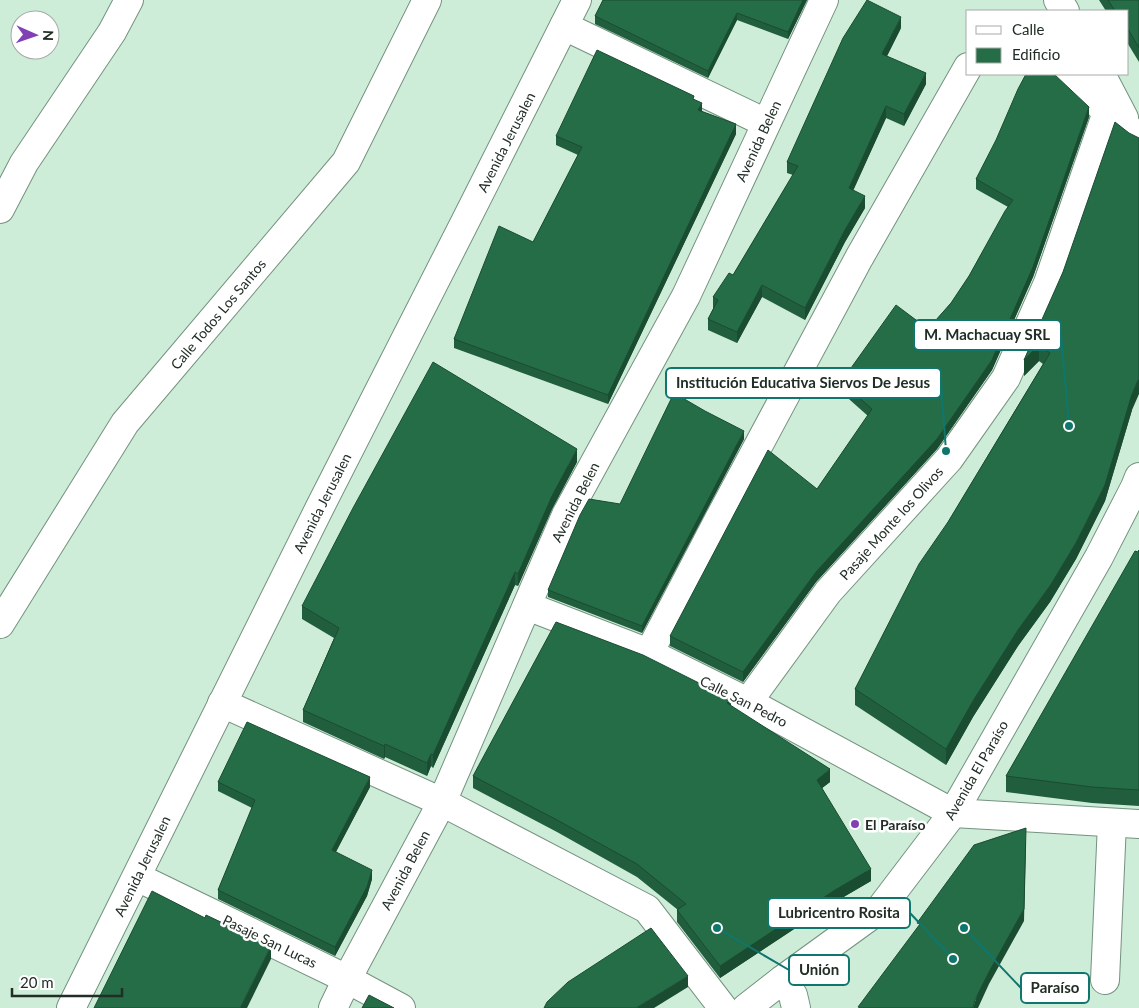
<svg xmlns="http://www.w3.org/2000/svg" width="1139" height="1008" font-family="Lato,sans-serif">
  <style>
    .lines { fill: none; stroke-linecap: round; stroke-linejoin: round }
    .street-casing { stroke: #74927f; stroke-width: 30 }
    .secondary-casing { stroke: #74927f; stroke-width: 30 }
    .street { stroke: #fff; stroke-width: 28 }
    .secondary { stroke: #fff; stroke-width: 28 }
    .wall { fill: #205e3d }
    .shaded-wall { fill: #1a4c32 }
    .building { fill: #256d47; stroke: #1a4c32 }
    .poi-dot { fill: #8240b5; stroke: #fff; stroke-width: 2 }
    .labels { text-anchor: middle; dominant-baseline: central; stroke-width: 5; stroke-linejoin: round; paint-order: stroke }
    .street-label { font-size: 14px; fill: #212d25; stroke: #fff }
    .poi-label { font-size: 14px; font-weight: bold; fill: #212d25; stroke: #fff; text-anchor: start }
    .leader { fill: none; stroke: #0f766e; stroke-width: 2 }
    .callout-dot { fill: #0f766e; stroke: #fff; stroke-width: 2 }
    .callout { fill: #fff; stroke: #0f766e; stroke-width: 2 }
    .callout-label { font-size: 15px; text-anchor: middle; font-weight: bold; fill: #212d25 }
  </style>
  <rect width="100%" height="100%" fill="#ceedd9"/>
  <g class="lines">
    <g class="street-casing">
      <g id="street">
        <path d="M 1058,0 L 1065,11"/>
        <path d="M 564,26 L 766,123"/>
        <path d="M 1066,74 L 1107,112 L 1139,137"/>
        <path d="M 1101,74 L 1124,118"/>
        <path d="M 0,209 L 24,163 L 112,32 L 129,0"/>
        <path d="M 527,606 L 649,653 L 748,702 L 953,813 L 1139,824"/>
        <path d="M 0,624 L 125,423 L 346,162 L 427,0"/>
        <path d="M 649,653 L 719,519 L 859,258 L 968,67"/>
        <path d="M 748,702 L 828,592 L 949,459 L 1006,378 L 1048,283 L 1107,112"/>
        <path d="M 222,703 L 442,802 L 647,909 L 723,1008"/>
        <path d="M 137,877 L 347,979 L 401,1008"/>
        <path d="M 782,980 L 793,995 L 796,1008"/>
        <path d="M 1105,980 L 1112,823"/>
        <path d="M 71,1008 L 320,507 L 465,222 L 577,0"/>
        <path d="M 333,1008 L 347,979 L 442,802 L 566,515 L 686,296 L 824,0"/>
      </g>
    </g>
    <g class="secondary-casing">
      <path id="secondary" d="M 746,1008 L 782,980 L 880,909 L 953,813 L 1099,557 L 1135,487 L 1139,477"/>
    </g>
    <use href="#street" class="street"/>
    <use href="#secondary" class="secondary"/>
  </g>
  <g class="wall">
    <path d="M 603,0 L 807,0 L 788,39 L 737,20 L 708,78 L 595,24 L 595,16 Z"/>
    <path d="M 1099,0 L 1139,0 L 1139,62 L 1128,44 L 1128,11 L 1106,11 Z"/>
    <path d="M 901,28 L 887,56 L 926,84 L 904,126 L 886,118 L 853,190 L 865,208 L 845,242 L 805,320 L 762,297 L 737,343 L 708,330 L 708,319 L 713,309 L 713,297 L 733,275 L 793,175 L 787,173 L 787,162 Z"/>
    <path d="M 694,99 L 702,111 L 736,134 L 608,404 L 454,348 L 454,339 L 533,242 L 578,155 L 556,145 L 556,136 Z"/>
    <path d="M 1089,117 L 1033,277 L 992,370 L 937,449 L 816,582 L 743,682 L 670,646 L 670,636 L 817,489 L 868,416 L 841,392 L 841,382 L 928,329 L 951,303 L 969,276 L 1008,207 L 976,189 L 976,179 Z"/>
    <path d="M 1063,272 L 1132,410 L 1105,501 L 1076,559 L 1050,602 L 1018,646 L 973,717 L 946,765 L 855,705 L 855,689 L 948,522 L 1043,364 L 1039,361 L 1024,376 Z"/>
    <path d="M 744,439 L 642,633 L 548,597 L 548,590 L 620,504 Z"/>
    <path d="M 577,462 L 552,509 L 518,586 L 515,585 L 433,768 L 431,766 L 427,776 L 385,757 L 384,759 L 303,722 L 303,710 L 334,638 L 302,619 L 302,606 Z"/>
    <path d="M 1139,550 L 1139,806 L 1092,803 L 1006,792 L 1006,776 Z"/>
    <path d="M 731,706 L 830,782 L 822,788 L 871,881 L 835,902 L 720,978 L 677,922 L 677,910 L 678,910 L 637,877 L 557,832 L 473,788 L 473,776 Z"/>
    <path d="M 218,782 L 370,787 L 336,852 L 372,879 L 367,896 L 335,956 L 218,899 L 218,890 L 252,808 L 218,791 Z"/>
  </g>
  <g class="shaded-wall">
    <path d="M 803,0 L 807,0 L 788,39 L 788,32 Z"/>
    <path d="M 737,13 L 737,20 L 708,78 L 708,71 Z"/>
    <path d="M 901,17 L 901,28 L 882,66 L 882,54 Z"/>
    <path d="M 926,73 L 926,84 L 904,126 L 904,114 Z"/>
    <path d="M 702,103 L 702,112 L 698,110 Z"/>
    <path d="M 886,106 L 886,118 L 849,200 L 849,188 Z"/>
    <path d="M 1089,107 L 1089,117 L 1033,277 L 992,370 L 937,449 L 816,582 L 743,682 L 743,672 Z"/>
    <path d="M 736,124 L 736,134 L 608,404 L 608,395 Z"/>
    <path d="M 865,196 L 865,208 L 845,242 L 805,320 L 805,308 L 845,230 Z"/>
    <path d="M 762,285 L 762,297 L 737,343 L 737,332 Z"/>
    <path d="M 1039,345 L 1039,361 L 1024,376 L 1024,360 Z"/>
    <path d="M 1139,378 L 1139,394 L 1132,410 L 1105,501 L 1076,559 L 1050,602 L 1018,646 L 973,717 L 946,765 L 946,749 L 1132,394 Z"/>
    <path d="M 744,431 L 744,439 L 642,633 L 642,626 Z"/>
    <path d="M 577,449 L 577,462 L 552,509 L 518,586 L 518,574 L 552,496 Z"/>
    <path d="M 515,572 L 515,585 L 433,768 L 433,755 Z"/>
    <path d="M 731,699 L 731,711 L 727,703 Z"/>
    <path d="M 385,744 L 385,757 L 384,759 L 384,746 Z"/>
    <path d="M 431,754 L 431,766 L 427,776 L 427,763 Z"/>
    <path d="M 830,769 L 830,782 L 817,792 L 817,780 Z"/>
    <path d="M 370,777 L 370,787 L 332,859 L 332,850 Z"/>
    <path d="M 1026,840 L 1024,921 L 989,984 L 978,1008 L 973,1008 Z"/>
    <path d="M 871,869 L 871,881 L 835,902 L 720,978 L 720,966 L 835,890 Z"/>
    <path d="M 372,870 L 372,879 L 367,896 L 335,956 L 335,947 Z"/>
    <path d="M 271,946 L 271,959 L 247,1008 L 240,1008 Z"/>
    <path d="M 688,976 L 688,987 L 654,1008 L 636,1008 Z"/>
  </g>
  <g class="building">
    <path d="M 603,0 L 803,0 L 788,32 L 737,13 L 708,71 L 595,16 Z"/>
    <path d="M 867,0 L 901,17 L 882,54 L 926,73 L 904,114 L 886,106 L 849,188 L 865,196 L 845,230 L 805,308 L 762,285 L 737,332 L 708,319 L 718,300 L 713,297 L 729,273 L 733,275 L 798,166 L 787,162 L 843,38 Z"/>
    <path d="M 1108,0 L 1139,0 L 1139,48 L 1128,29 L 1128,11 L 1115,11 Z"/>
    <path d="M 597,50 L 694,96 L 693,99 L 702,103 L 698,110 L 736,124 L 608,395 L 454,339 L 499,226 L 533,242 L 582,147 L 556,136 Z"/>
    <path d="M 1026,74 L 1054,74 L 1089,107 L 1033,267 L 992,360 L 937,439 L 816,572 L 743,672 L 670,636 L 768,450 L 817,489 L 872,409 L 841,382 L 896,305 L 928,329 L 951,303 L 969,276 L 1005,211 L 1013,200 L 976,179 L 996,140 L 1018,89 Z"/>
    <path d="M 1115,122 L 1129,133 L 1139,138 L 1139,378 L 1132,394 L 1105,485 L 1076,543 L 1050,586 L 1018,630 L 973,701 L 946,749 L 855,689 L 919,564 L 948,522 L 1050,353 L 1039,345 L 1024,360 L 1063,272 Z"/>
    <path d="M 433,362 L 577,449 L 552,496 L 518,574 L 515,572 L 433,755 L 431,754 L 427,763 L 385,744 L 384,746 L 303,710 L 339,628 L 302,606 L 353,508 Z"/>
    <path d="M 674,393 L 705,411 L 744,431 L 642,626 L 548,590 L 580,515 L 589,499 L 620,504 Z"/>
    <path d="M 1139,550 L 1139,790 L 1092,787 L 1006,776 L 1135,551 L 1138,552 Z"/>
    <path d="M 556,622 L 643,655 L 731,699 L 727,703 L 830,769 L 817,780 L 871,869 L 835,890 L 720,966 L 677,910 L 686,904 L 637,864 L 557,820 L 473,776 Z"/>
    <path d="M 247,722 L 370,777 L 332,850 L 372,870 L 367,887 L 335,947 L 218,890 L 255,800 L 218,782 Z"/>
    <path d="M 1026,828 L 1024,909 L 989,972 L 975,1000 L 973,1008 L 861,1008 L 858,1007 L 920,924 L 917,923 L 974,845 Z"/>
    <path d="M 152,891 L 205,918 L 206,915 L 271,946 L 240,1008 L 94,1008 Z"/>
    <path d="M 651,928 L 688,976 L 636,1008 L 544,1008 L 547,1002 L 568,982 Z"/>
    <path d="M 369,995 L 394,1008 L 362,1008 Z"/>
  </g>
  <circle class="poi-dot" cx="855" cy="824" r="5"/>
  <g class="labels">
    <g class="street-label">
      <text transform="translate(758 141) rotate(-65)">Avenida Belen</text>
      <text transform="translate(506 142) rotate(-63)">Avenida Jerusalen</text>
      <text transform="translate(218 314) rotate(-50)">Calle Todos Los Santos</text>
      <text transform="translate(575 502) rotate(-63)">Avenida Belen</text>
      <text transform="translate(322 503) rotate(-63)">Avenida Jerusalen</text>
      <text transform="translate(891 523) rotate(-48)">Pasaje Monte los Olivos</text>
      <text transform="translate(744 701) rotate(27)">Calle San Pedro</text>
      <text transform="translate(976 770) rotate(-60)">Avenida El Paraíso</text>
      <text transform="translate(142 866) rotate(-64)">Avenida Jerusalen</text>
      <text transform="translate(405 870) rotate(-62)">Avenida Belen</text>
      <text transform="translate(270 941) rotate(26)">Pasaje San Lucas</text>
    </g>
    <g class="poi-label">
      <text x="865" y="824">El Paraíso</text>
    </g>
  </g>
  <path class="leader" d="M1069 426L1061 335M946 451L941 383M953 959L910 913M717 928L789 970M964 928L1021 988"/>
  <g class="callout-dot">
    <circle cx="1069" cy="426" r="5"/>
    <circle cx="946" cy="451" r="5"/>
    <circle cx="953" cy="959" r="5"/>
    <circle cx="717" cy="928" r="5"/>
    <circle cx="964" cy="928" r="5"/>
  </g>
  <g class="callout">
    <rect x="914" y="320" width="147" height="30" rx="5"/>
    <rect x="666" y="368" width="275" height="30" rx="5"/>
    <rect x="768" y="898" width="142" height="30" rx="5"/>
    <rect x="789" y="955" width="60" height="30" rx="5"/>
    <rect x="1021" y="973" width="68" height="30" rx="5"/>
  </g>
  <g class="callout-label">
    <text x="987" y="340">M. Machacuay SRL</text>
    <text x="803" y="388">Institución Educativa Siervos De Jesus</text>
    <text x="839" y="918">Lubricentro Rosita</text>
    <text x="819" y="975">Unión</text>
    <text x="1055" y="993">Paraíso</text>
  </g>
  <rect x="966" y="10" width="162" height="65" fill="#ffffff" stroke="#a6aba8"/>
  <rect x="976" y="26" width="25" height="8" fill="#ffffff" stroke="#a6aba8"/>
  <text x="1012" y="35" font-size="15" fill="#212d25">Calle</text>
  <rect x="976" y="48" width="25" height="15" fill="#256d47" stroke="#a6aba8"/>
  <text x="1012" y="60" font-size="15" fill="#212d25">Edificio</text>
  <g transform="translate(35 35) rotate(92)"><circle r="24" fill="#ffffff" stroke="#a6aba8"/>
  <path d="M0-4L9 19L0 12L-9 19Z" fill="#8240b5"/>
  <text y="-8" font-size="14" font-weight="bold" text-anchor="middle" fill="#212d25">N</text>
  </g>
  <path d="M12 988v8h110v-8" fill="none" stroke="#212d25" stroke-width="2.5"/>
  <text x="20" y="988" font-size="15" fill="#212d25" stroke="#ffffff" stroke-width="4" paint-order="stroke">20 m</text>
</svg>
